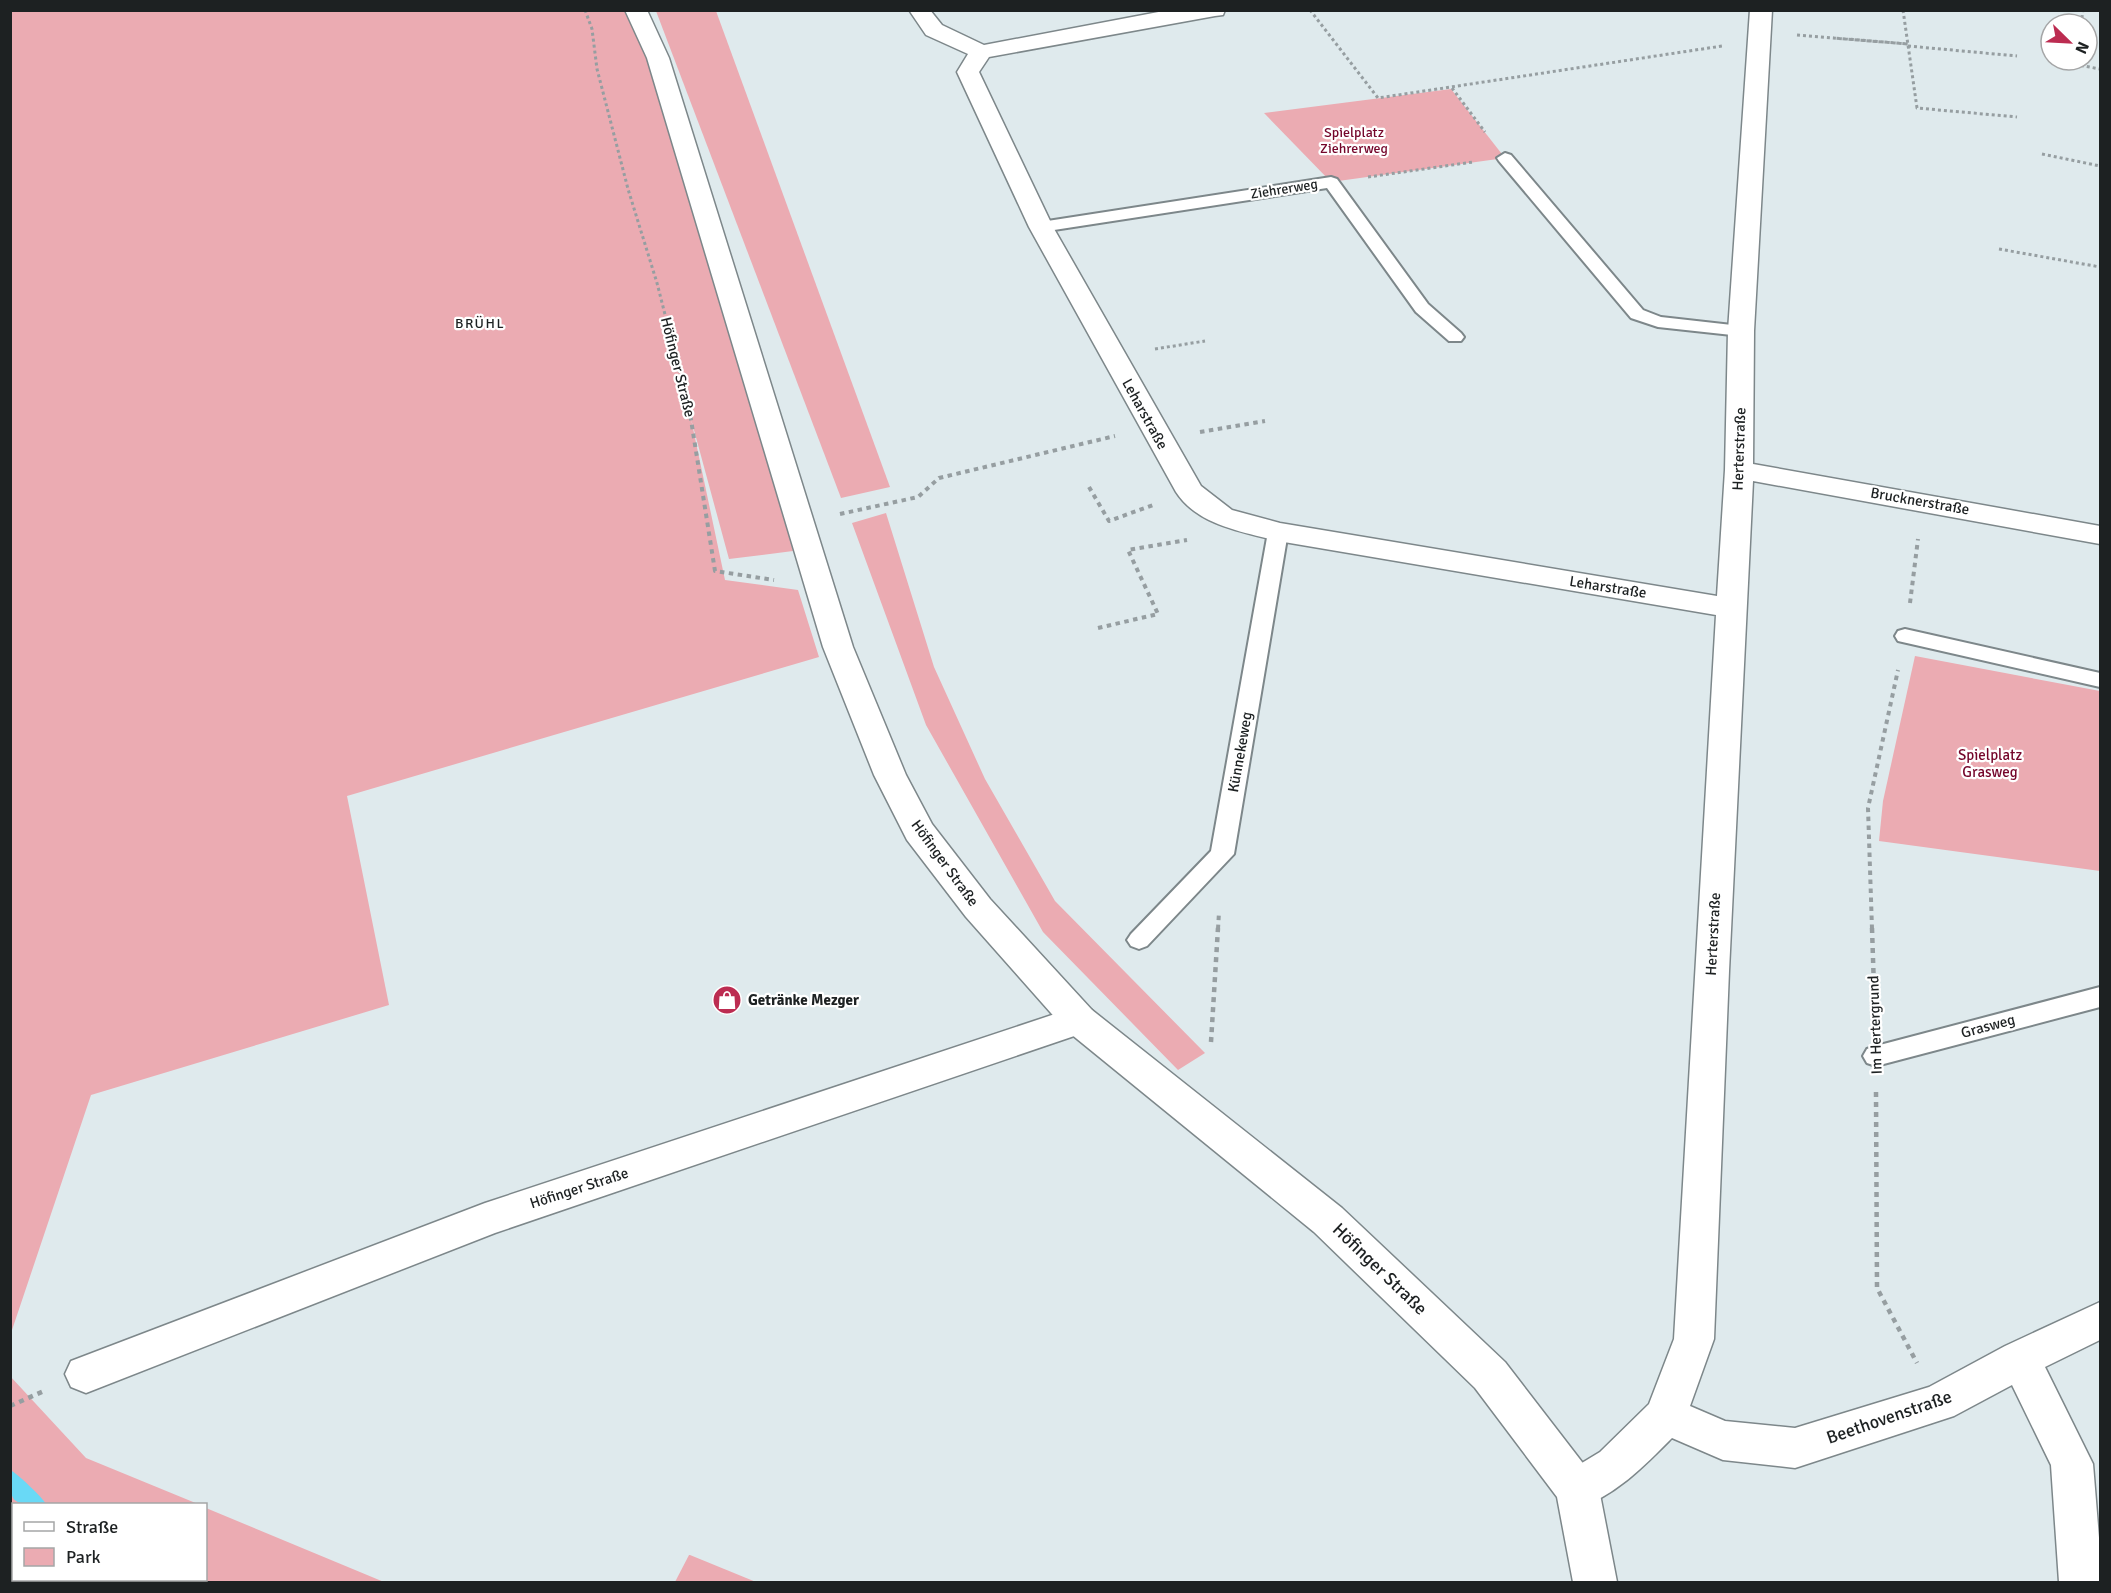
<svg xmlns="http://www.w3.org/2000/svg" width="2111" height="1593" font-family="Signika,sans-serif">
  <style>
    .green { fill: #ebabb2 }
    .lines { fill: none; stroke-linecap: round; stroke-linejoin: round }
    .stream { fill: #69d9f6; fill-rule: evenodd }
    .lane-casing { stroke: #7d878a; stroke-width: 4 }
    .street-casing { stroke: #7d878a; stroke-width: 3 }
    .secondary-casing { stroke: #7d878a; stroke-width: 3 }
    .path-far2 { stroke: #969ea1; stroke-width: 3; stroke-dasharray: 3 3; stroke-linecap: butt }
    .path-far1 { stroke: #969ea1; stroke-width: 4; stroke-dasharray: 4.5 4.5; stroke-linecap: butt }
    .path { stroke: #969ea1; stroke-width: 4.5; stroke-dasharray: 5 5; stroke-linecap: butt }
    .lane { fill: #fff; fill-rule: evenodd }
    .street { fill: #fff; fill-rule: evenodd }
    .secondary { fill: #fff; fill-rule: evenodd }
    .labels { text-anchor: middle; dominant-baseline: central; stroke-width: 4.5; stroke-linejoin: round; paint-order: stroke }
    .far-park-label { font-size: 14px; fill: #74052a; stroke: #fff }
    .far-street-label { font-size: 14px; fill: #1d2122; stroke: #fff }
    .far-neighbourhood-label { font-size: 14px; letter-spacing: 1.5px; fill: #1d2122; stroke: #fff }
    .street-label { font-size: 15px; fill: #1d2122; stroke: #fff }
    .park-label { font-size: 15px; fill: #74052a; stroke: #fff }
    .poi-label { font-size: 15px; font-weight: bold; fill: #1d2122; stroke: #fff; text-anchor: start }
    .near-street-label { font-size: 18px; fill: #1d2122; stroke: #fff }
  </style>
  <rect width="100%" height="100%" fill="#dfeaed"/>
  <g class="green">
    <path d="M 10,11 L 636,11 L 718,252 L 793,551 L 729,559 L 691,419 L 725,580 L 798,590 L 819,657 L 347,796 L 389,1005 L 91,1095 L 11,1333 Z"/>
    <path d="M 656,11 L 716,11 L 890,487 L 841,498 Z"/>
    <path d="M 1451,89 L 1505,158 L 1331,182 L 1264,113 Z"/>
    <path d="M 886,513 L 934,667 L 985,779 L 1055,901 L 1205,1053 L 1178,1070 L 1043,932 L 926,725 L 852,523 Z"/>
    <path d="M 1915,656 L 2100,691 L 2100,871 L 1879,841 L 1883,801 Z"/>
    <path d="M 10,1376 L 86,1458 L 198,1504 L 14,1504 L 14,1580 L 206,1580 L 206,1508 L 384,1582 L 11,1582 Z"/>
    <path d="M 689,1555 L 690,1555 L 756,1582 L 675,1582 Z"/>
  </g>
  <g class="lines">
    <g class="stream">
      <path d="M 10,1470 C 16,1472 44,1499 46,1504 C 11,1504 10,1505 10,1470 Z"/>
      <path d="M 133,1580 L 156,1580 L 157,1582 L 134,1582 Z"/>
    </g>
    <g class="lane-casing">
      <g id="lane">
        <path d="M 1505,153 L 1511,155 L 1643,310 L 1661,317 L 1741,326 L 1747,327 L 1750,331 L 1747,335 L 1741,336 L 1658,327 L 1631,318 L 1499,161 L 1497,158 Z"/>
        <path d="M 1331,177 L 1337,179 L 1428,304 L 1461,333 L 1464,337 L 1461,341 L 1449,341 L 1416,312 L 1327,188 L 1041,232 L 1033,227 L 1041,222 Z"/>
        <path d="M 1278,526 L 1285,528 L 1288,532 L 1234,854 L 1147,946 L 1139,949 L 1131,946 L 1127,940 L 1131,934 L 1211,851 L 1268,532 L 1271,528 Z"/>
        <path d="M 1905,629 L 2100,673 L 2100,687 L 1898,641 L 1895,636 L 1898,631 Z"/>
        <path d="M 2100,987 L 2100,1007 L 1876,1066 L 1867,1063 L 1863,1056 L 1867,1049 L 1876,1046 Z"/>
      </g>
    </g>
    <g class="street-casing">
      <g id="street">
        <path d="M 909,10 L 930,10 L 942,25 L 984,45 L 1169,10 L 1225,10 L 1223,15 L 1215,16 L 989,57 L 979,72 L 1053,227 L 1201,486 L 1232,510 L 1280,523 L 1717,596 L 1725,470 L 1728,331 L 1750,10 L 1772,10 L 1754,331 L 1753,464 L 2100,526 L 2100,544 L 1753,481 L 1729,971 L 1714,1339 L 1690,1406 L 1725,1421 L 1795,1428 L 1929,1387 L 2005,1346 L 2100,1302 L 2100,1340 L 2045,1367 L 2093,1464 L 2100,1550 L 2100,1582 L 2059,1582 L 2051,1465 L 2012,1385 L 1954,1416 L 1795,1468 L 1723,1460 L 1672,1438 C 1642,1468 1617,1494 1577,1509 L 1562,1503 L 1555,1489 L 1562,1475 L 1600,1452 L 1649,1404 L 1674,1339 L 1716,615 L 1278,541 C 1243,532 1197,525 1176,492 L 1029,227 L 957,72 L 968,54 L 926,35 Z"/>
        <path d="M 1079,1006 L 1092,1010 L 1097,1020 L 1092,1030 L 495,1233 L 86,1393 L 71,1387 L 65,1374 L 71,1361 L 485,1203 Z"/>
      </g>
    </g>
    <g class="secondary-casing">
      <path id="secondary" d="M 625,10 L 647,10 L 669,58 L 853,647 L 906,775 L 932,824 L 990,899 L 1092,1010 L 1342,1208 L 1505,1362 L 1592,1475 L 1599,1489 L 1617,1582 L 1573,1582 L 1557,1497 L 1475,1388 L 1314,1232 L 1066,1030 L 966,917 L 907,840 L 874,775 L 823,647 L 647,58 Z"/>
    </g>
    <g class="path-far2">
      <path d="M 585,10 L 592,29 L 597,69 L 628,189 L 657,283 L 689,409"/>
      <path d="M 1310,10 L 1378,98 L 1722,46"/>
      <path d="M 1903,10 L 1917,108 L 2017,117"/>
      <path d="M 2081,24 L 2083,10"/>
      <path d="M 1797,35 L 1908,44 L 1833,38"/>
      <path d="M 1908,46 L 2017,56"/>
      <path d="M 2073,60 L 2073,64 L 2100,69"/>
      <path d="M 1452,88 L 1485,132"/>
      <path d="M 2042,154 L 2100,166"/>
      <path d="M 1368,177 L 1473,162"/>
      <path d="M 1999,249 L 2100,267"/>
      <path d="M 1155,349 L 1205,341"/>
    </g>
    <g class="path-far1">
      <path d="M 689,407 L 715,571 L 774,580"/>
      <path d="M 1200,432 L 1265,421"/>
      <path d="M 1089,487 L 1109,521 L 1153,505"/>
      <path d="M 840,514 L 918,497 L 939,478 L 1115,436"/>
      <path d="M 1910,603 L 1918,539"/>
      <path d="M 1098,628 L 1158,614 L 1128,550 L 1187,540"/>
      <path d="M 1218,929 L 1219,912"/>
      <path d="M 1872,929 L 1868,808 L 1898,670"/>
    </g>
    <g class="path">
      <path d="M 1872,928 L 1875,1019"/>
      <path d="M 1211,1042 L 1218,928"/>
      <path d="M 1876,1092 L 1877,1288 L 1917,1363"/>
      <path d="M 10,1406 L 44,1391"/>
    </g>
    <use href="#lane" class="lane"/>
    <use href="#street" class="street"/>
    <use href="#secondary" class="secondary"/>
  </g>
  <defs>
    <g id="shop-disc" transform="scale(1.5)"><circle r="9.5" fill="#bc2c51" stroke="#fff"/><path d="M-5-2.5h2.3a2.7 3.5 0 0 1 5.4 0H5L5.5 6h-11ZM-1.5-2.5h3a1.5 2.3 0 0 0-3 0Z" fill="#fff"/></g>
  </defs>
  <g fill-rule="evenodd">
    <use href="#shop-disc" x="727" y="1000"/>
  </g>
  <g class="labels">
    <g class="far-park-label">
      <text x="1354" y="132">Spielplatz<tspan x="1354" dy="16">Ziehrerweg</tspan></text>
    </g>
    <g class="far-street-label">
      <text transform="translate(1284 189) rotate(-9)">Ziehrerweg</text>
    </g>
    <g class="far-neighbourhood-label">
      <text x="480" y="323">BRÜHL</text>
    </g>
    <g class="street-label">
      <text transform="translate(678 367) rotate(76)">Höfinger Straße</text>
      <text transform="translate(1145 414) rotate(61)">Leharstraße</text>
      <text transform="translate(1739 449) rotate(-88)">Herterstraße</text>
      <text transform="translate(1920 501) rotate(10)">Brucknerstraße</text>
      <text transform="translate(1608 587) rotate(9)">Leharstraße</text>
      <text transform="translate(1240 752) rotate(-80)">Künnekeweg</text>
      <text transform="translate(945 863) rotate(54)">Höfinger Straße</text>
      <text transform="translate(1713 934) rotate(-87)">Herterstraße</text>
      <text transform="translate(1875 1025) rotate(-92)">Im Hertergrund</text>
      <text transform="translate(1988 1026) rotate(-15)">Grasweg</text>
      <text transform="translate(579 1188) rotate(-18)">Höfinger Straße</text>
    </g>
    <g class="park-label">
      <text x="1990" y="755">Spielplatz<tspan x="1990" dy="17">Grasweg</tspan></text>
    </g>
    <g class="poi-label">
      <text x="748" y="1000">Getränke Mezger</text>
    </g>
    <g class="near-street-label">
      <text transform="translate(1380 1269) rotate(44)">Höfinger Straße</text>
      <text transform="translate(1889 1417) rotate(-19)">Beethovenstraße</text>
    </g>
  </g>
  <rect width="2111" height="1593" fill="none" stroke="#1d2122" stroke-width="24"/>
  <rect x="12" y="1503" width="195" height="78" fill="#ffffff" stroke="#a5a6a7" stroke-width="1.5"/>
  <rect x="24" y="1522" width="30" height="9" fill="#ffffff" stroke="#a5a6a7" stroke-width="1.5"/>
  <text x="66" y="1533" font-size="18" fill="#1d2122">Straße</text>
  <rect x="24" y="1548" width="30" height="18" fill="#ebabb2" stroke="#a5a6a7" stroke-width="1.5"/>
  <text x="66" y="1563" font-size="18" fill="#1d2122">Park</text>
  <g transform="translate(2069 42) rotate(114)"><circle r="28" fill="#ffffff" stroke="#a5a6a7" stroke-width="1.5"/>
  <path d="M0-4.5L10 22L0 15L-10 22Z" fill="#bc2c51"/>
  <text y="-9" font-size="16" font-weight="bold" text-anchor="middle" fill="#1d2122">N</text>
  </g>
</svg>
